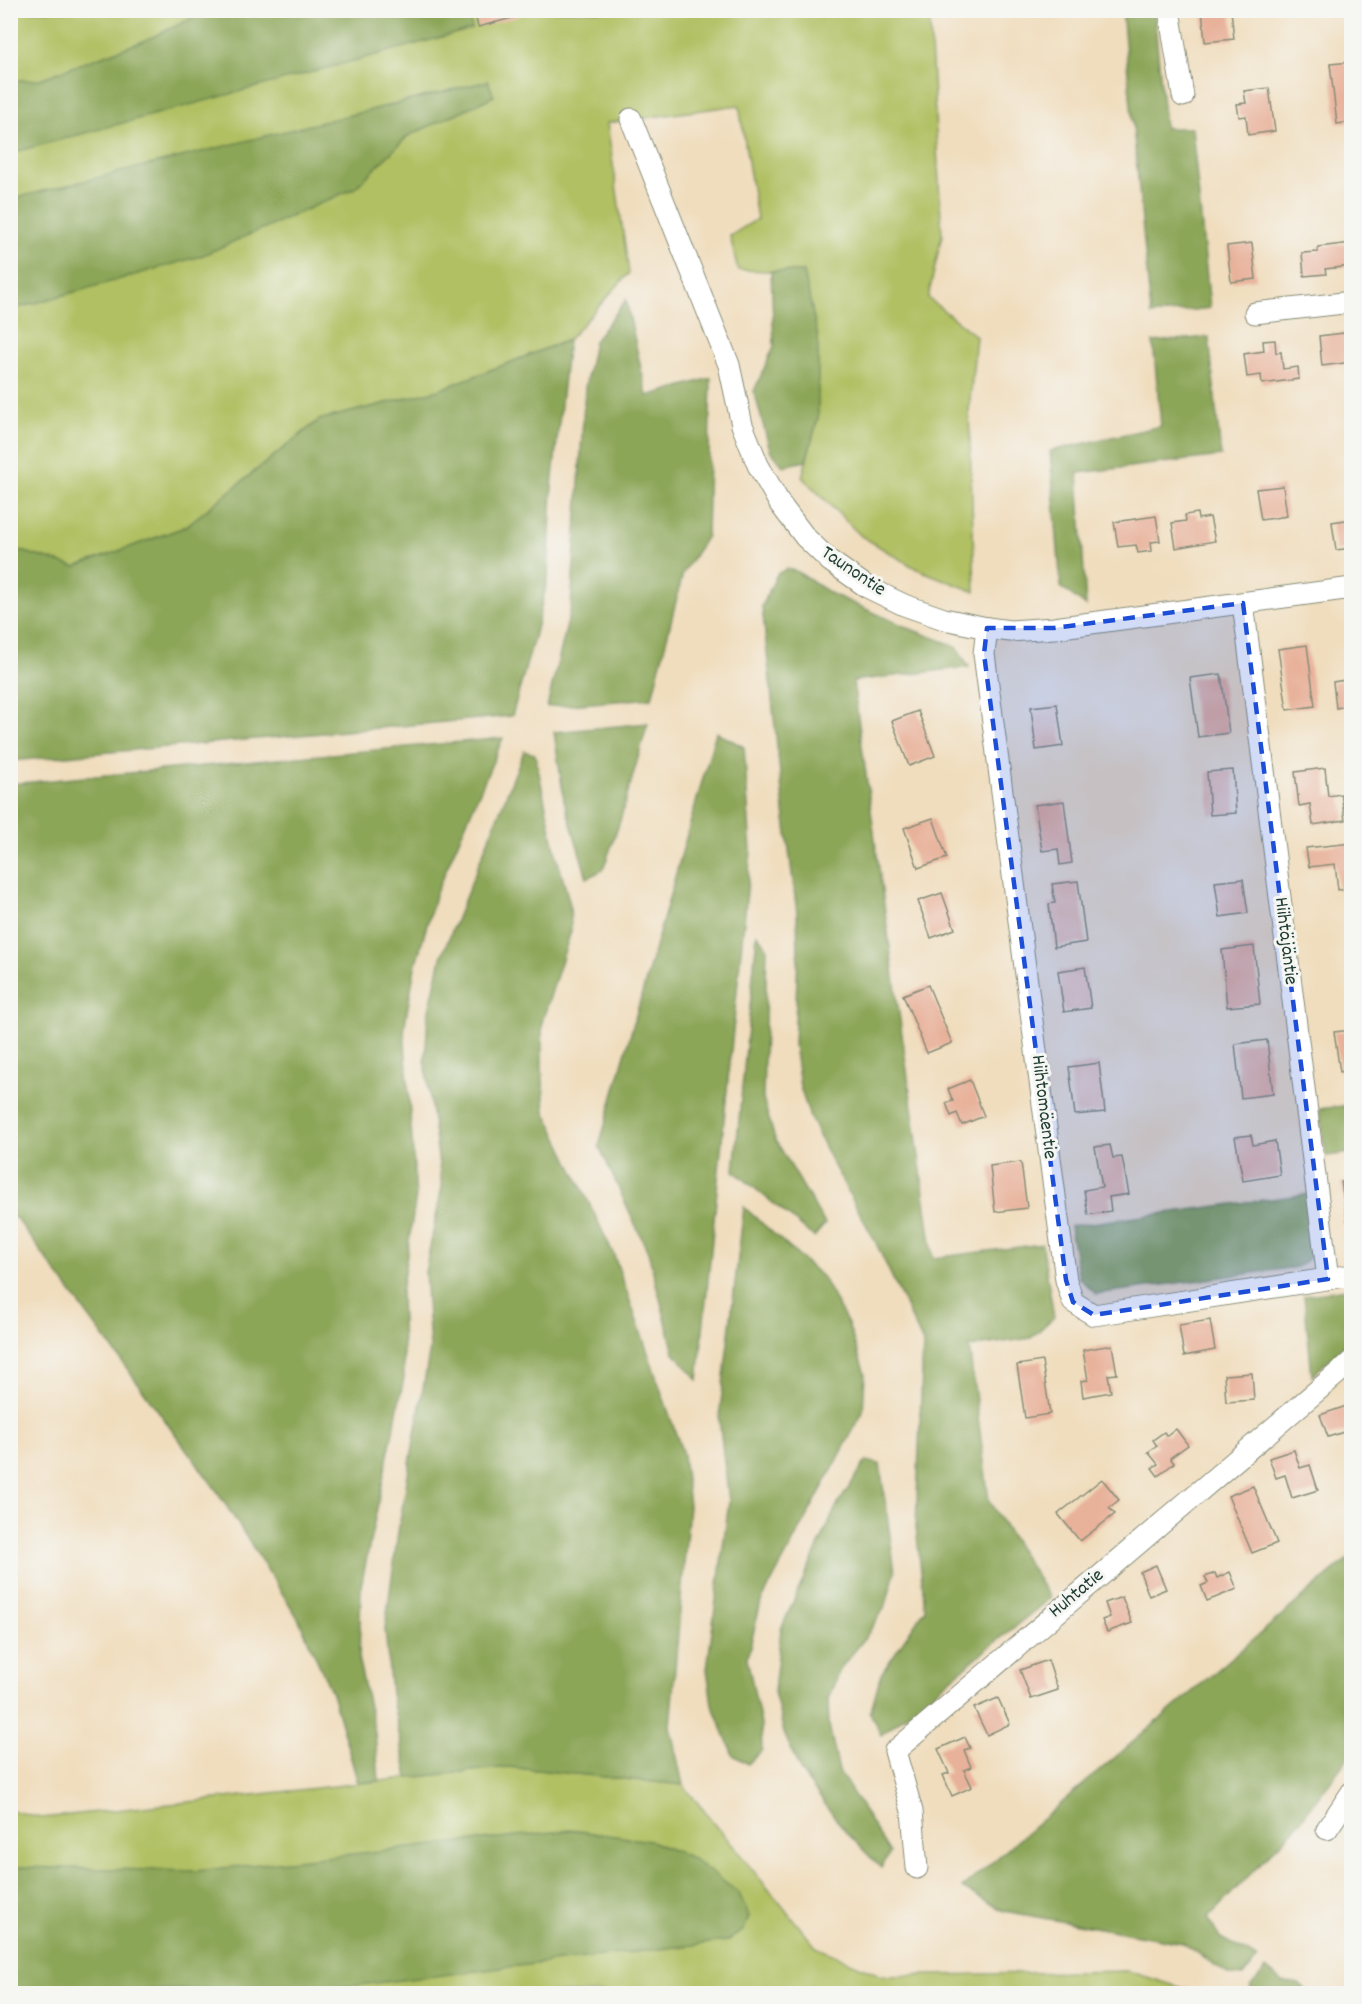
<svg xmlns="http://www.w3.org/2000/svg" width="1362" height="2004" font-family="Dekko,sans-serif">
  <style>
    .green { fill: #b0c062; stroke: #687e4b; stroke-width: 1.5 }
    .forest { fill: #8ca658; stroke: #567246; stroke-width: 1.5 }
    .building { fill: #e8b19a }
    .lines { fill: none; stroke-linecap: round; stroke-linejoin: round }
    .minor-casing { stroke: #888d78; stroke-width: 23 }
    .minor { stroke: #fff; stroke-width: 21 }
    .marked { fill: #1d4ed8; fill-opacity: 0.2; stroke: #1d4ed8; stroke-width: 4.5; stroke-dasharray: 12 8; stroke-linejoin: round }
    .labels { text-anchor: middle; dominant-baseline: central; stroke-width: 6; stroke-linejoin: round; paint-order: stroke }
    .street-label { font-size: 20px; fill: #1f3d34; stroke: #f6f6f2 }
  </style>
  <rect width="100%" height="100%" fill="#f6f6f2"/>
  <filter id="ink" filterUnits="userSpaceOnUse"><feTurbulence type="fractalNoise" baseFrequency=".0167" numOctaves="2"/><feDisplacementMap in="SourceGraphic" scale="12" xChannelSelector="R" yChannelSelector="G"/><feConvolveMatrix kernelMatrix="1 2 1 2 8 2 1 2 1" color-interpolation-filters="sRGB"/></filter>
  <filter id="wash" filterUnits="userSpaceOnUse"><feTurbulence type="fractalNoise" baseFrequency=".008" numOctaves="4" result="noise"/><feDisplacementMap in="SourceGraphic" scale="24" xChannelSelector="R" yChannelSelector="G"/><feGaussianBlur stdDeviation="1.35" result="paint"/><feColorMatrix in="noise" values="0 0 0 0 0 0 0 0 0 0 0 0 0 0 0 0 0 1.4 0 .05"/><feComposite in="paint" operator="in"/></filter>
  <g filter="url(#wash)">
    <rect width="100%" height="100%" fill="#f0ddbd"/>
    <g class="green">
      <path d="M 10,11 L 929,11 L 942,235 L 928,298 L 976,336 L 969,411 L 975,592 L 917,569 L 861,536 L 802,477 L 818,418 L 804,272 L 738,270 L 730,236 L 757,219 L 739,105 L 607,123 L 629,273 L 568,340 L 439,390 L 319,420 L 185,527 L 75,567 L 11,548 Z"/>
      <path d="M 508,1767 L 683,1785 L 816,1947 L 882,1976 L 1128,1971 L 1198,1993 L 11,1993 L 10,1810 L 42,1818 Z"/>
    </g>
    <g class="forest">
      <path d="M 209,10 L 469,11 L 472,29 L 11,153 L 11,80 L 37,80 L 146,40 Z"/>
      <path d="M 1122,11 L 1154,11 L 1165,128 L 1192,128 L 1210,308 L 1151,315 Z"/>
      <path d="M 488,81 L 494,96 L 408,136 L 355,188 L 201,256 L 11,310 L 11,199 Z"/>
      <path d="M 771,271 L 804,272 L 818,338 L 818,418 L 806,461 L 783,466 L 770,450 L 754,391 L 774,346 Z"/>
      <path d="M 626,300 L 647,396 L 711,378 L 707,536 L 683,573 L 652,698 L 547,707 L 571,608 L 585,388 L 594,341 Z"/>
      <path d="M 1209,337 L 1221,456 L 1078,473 L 1086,606 L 1061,587 L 1050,451 L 1161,426 L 1153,342 Z"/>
      <path d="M 568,340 L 552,487 L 548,577 L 535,634 L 512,716 L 11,761 L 11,548 L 75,567 L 185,527 L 319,420 L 439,390 Z"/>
      <path d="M 786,569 L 796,571 L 832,594 L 913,630 L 956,646 L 969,667 L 853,681 L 933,1258 L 1042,1244 L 1054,1317 L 1031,1338 L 969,1347 L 989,1501 L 1050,1598 L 881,1735 L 870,1713 L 881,1674 L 925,1609 L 916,1526 L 923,1343 L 875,1241 L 829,1157 L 810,1117 L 800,1087 L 794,1044 L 798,957 L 797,913 L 784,811 L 762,606 L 777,574 Z"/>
      <path d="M 648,723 L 619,824 L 603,870 L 587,878 L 564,800 L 554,732 Z"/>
      <path d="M 716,732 L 744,747 L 751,851 L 698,1380 L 674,1353 L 648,1252 L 599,1146 Z"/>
      <path d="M 503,738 L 436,893 L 415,967 L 404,1029 L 416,1196 L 401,1293 L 404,1378 L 361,1586 L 359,1662 L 375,1733 L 379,1781 L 358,1783 L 332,1693 L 298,1618 L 217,1491 L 17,1219 L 11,1216 L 11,784 Z"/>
      <path d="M 524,751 L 535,754 L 556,854 L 570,904 L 571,931 L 542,1022 L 542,1068 L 545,1111 L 614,1255 L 683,1454 L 689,1506 L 670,1726 L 683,1785 L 508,1767 L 408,1778 L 391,1694 L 385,1628 L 398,1532 L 430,1348 L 425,1272 L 442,1187 L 425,1062 L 428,1015 L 441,958 Z"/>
      <path d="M 757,934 L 767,947 L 763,1099 L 775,1139 L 825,1224 L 814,1237 L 734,1171 Z"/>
      <path d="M 1351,1105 L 1351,1153 L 1326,1156 L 1319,1109 Z"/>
      <path d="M 1308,1194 L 1313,1255 L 1297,1267 L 1096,1294 L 1079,1278 L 1070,1226 Z"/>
      <path d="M 744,1207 L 823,1278 L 848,1324 L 865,1374 L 863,1412 L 761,1602 L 747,1658 L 761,1724 L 762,1750 L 748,1764 L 733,1755 L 712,1704 L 707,1669 L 729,1501 L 719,1419 Z"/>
      <path d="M 1351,1288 L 1351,1339 L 1312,1376 L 1304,1296 Z"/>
      <path d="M 866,1461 L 880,1464 L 895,1572 L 886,1605 L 865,1638 L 840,1669 L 828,1699 L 829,1725 L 839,1771 L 890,1853 L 881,1868 L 846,1832 L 801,1772 L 784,1733 L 774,1691 L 781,1629 L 836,1507 Z"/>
      <path d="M 1351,1556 L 1351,1754 L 1294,1829 L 1208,1918 L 1219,1937 L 1257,1958 L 1244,1976 L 1229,1975 L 1183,1943 L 1004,1911 L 962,1888 Z"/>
      <path d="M 572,1830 L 650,1841 L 690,1857 L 739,1893 L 749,1916 L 744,1930 L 727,1941 L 325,1989 L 11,1990 L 11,1870 L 19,1867 L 196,1871 Z"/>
      <path d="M 1266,1969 L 1282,1982 L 1299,1984 L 1310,1993 L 1254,1993 L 1250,1987 Z"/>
    </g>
    <g id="blocks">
      <g class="building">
        <path d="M 474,10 L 518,10 L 520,16 L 478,27 Z"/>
        <path d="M 1202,10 L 1231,10 L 1234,39 L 1205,42 Z"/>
        <path d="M 1352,62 L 1352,122 L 1337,124 L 1330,64 Z"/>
        <path d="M 1269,88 L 1275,131 L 1248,135 L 1246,116 L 1239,117 L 1237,104 L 1246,103 L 1244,91 Z"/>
        <path d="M 1252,243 L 1256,279 L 1231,282 L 1227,246 Z"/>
        <path d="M 1352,243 L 1352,266 L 1325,269 L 1326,274 L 1304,276 L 1302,253 L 1318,252 L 1318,247 Z"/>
        <path d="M 1352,332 L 1352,362 L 1322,366 L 1319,336 Z"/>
        <path d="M 1275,340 L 1276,353 L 1281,352 L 1283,369 L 1298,367 L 1299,379 L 1262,384 L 1261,375 L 1247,377 L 1244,354 L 1264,351 L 1263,341 Z"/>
        <path d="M 1283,486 L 1287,516 L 1261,520 L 1256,489 Z"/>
        <path d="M 1197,513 L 1198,519 L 1210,517 L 1215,541 L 1176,548 L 1172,523 L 1186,521 L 1185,515 Z"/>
        <path d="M 1156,516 L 1160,541 L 1151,542 L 1152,551 L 1138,553 L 1136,545 L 1118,547 L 1114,522 Z"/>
        <path d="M 1352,519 L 1352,548 L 1336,550 L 1332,522 Z"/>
        <path d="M 1307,645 L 1315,706 L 1287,710 L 1278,649 Z"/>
        <path d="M 1221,674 L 1229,733 L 1198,737 L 1190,678 Z"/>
        <path d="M 1352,679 L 1352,705 L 1336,708 L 1333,682 Z"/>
        <path d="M 1057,704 L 1063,746 L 1036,750 L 1031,707 Z"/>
        <path d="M 918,711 L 935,756 L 909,766 L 892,721 Z"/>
        <path d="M 1325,768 L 1328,796 L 1341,794 L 1345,820 L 1313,825 L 1310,804 L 1299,806 L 1295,772 Z"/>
        <path d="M 1233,770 L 1236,813 L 1210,815 L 1207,772 Z"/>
        <path d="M 1064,801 L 1072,863 L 1060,865 L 1058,849 L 1042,851 L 1035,805 Z"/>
        <path d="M 933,818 L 947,858 L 918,868 L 904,828 Z"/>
        <path d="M 1352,843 L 1352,889 L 1338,890 L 1335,864 L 1309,867 L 1306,848 Z"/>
        <path d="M 1243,879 L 1248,913 L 1220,917 L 1215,882 Z"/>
        <path d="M 1078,881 L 1086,942 L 1054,947 L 1049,904 L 1055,903 L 1052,884 Z"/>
        <path d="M 942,893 L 955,929 L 931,938 L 918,901 Z"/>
        <path d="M 1254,946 L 1260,1004 L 1227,1007 L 1222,950 Z"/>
        <path d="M 1085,967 L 1091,1008 L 1064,1012 L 1058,971 Z"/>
        <path d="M 928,985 L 952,1043 L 927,1053 L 903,995 Z"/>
        <path d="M 1352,1030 L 1352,1070 L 1340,1072 L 1334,1032 Z"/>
        <path d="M 1267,1040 L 1273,1094 L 1241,1098 L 1235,1044 Z"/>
        <path d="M 1099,1063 L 1105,1112 L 1075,1115 L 1069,1067 Z"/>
        <path d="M 970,1080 L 984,1116 L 962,1125 L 957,1113 L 951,1116 L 946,1103 L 953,1101 L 948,1089 Z"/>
        <path d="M 1352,1082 L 1352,1097 L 1346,1098 L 1344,1083 Z"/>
        <path d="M 1251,1135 L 1253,1145 L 1275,1141 L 1280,1175 L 1243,1181 L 1235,1137 Z"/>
        <path d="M 1110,1145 L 1113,1158 L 1122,1157 L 1129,1194 L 1109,1197 L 1111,1211 L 1088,1215 L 1084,1190 L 1102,1187 L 1095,1147 Z"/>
        <path d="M 1021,1162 L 1027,1208 L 995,1212 L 990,1166 Z"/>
        <path d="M 1352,1180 L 1352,1238 L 1350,1238 L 1341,1182 Z"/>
        <path d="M 1210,1320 L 1215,1350 L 1184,1356 L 1179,1325 Z"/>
        <path d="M 1112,1345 L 1117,1374 L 1108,1375 L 1111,1392 L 1083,1397 L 1081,1381 L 1088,1380 L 1083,1350 Z"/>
        <path d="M 1042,1361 L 1050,1414 L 1025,1418 L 1017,1365 Z"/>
        <path d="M 1252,1373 L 1254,1400 L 1226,1402 L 1224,1375 Z"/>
        <path d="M 1352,1404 L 1352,1434 L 1350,1430 L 1328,1437 L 1320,1415 Z"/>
        <path d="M 1176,1429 L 1188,1445 L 1170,1458 L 1174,1463 L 1158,1476 L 1152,1468 L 1158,1464 L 1148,1452 L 1157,1446 L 1153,1440 L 1164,1432 L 1167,1436 Z"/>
        <path d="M 1294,1450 L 1300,1468 L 1310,1465 L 1318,1490 L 1292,1498 L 1285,1475 L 1276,1478 L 1269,1458 Z"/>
        <path d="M 1102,1479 L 1119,1500 L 1109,1508 L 1115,1514 L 1080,1541 L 1058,1514 Z"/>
        <path d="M 1253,1486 L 1277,1543 L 1252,1553 L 1228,1496 Z"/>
        <path d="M 1156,1565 L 1166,1589 L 1149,1596 L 1140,1572 Z"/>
        <path d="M 1230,1572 L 1237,1589 L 1207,1601 L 1201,1586 L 1208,1583 L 1205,1577 L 1215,1573 L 1217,1578 Z"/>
        <path d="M 1122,1597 L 1132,1623 L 1107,1632 L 1102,1620 L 1110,1617 L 1105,1603 Z"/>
        <path d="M 1048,1660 L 1058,1690 L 1031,1699 L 1020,1670 Z"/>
        <path d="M 998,1698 L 1010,1724 L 987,1735 L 974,1708 Z"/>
        <path d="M 965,1737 L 970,1748 L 964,1750 L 971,1767 L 964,1770 L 972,1787 L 952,1796 L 943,1775 L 949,1773 L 938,1749 Z"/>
      </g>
    </g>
  </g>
  <g filter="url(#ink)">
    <use href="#blocks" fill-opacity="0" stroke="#888d78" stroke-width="1.5"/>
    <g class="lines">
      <g class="minor-casing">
        <g id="minor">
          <path d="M 1169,10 L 1183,96"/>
          <path d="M 631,119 L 729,365 L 742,425 L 758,465 L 780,504 L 805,537 L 830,561 L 867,587 L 904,605 L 944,619 L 987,628 L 1010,631 L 1054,628 L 1352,588"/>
          <path d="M 1255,313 L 1352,302"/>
          <path d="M 1243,603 L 1328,1279"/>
          <path d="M 987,628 L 984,654 L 1066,1280 L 1073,1302 L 1094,1315 L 1352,1275"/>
          <path d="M 1327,1829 L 1352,1792"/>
          <path d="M 917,1868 L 912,1811 L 895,1751 L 1352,1361"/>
        </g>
      </g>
      <use href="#minor" class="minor"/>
    </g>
  </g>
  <path class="marked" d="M 1243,603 L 1328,1279 L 1094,1315 L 1073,1302 L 1066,1280 L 984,654 L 987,628 L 1054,628 Z"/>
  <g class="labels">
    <g class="street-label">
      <text transform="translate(853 572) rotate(34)">Taunontie</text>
      <text transform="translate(1285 941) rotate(83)">Hiihtäjäntie</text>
      <text transform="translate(1043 1107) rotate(83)">Hiihtomäentie</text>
      <text transform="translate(1077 1594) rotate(-40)">Huhtatie</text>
    </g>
  </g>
  <rect width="1362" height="2004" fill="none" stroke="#f6f6f2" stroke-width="36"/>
</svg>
